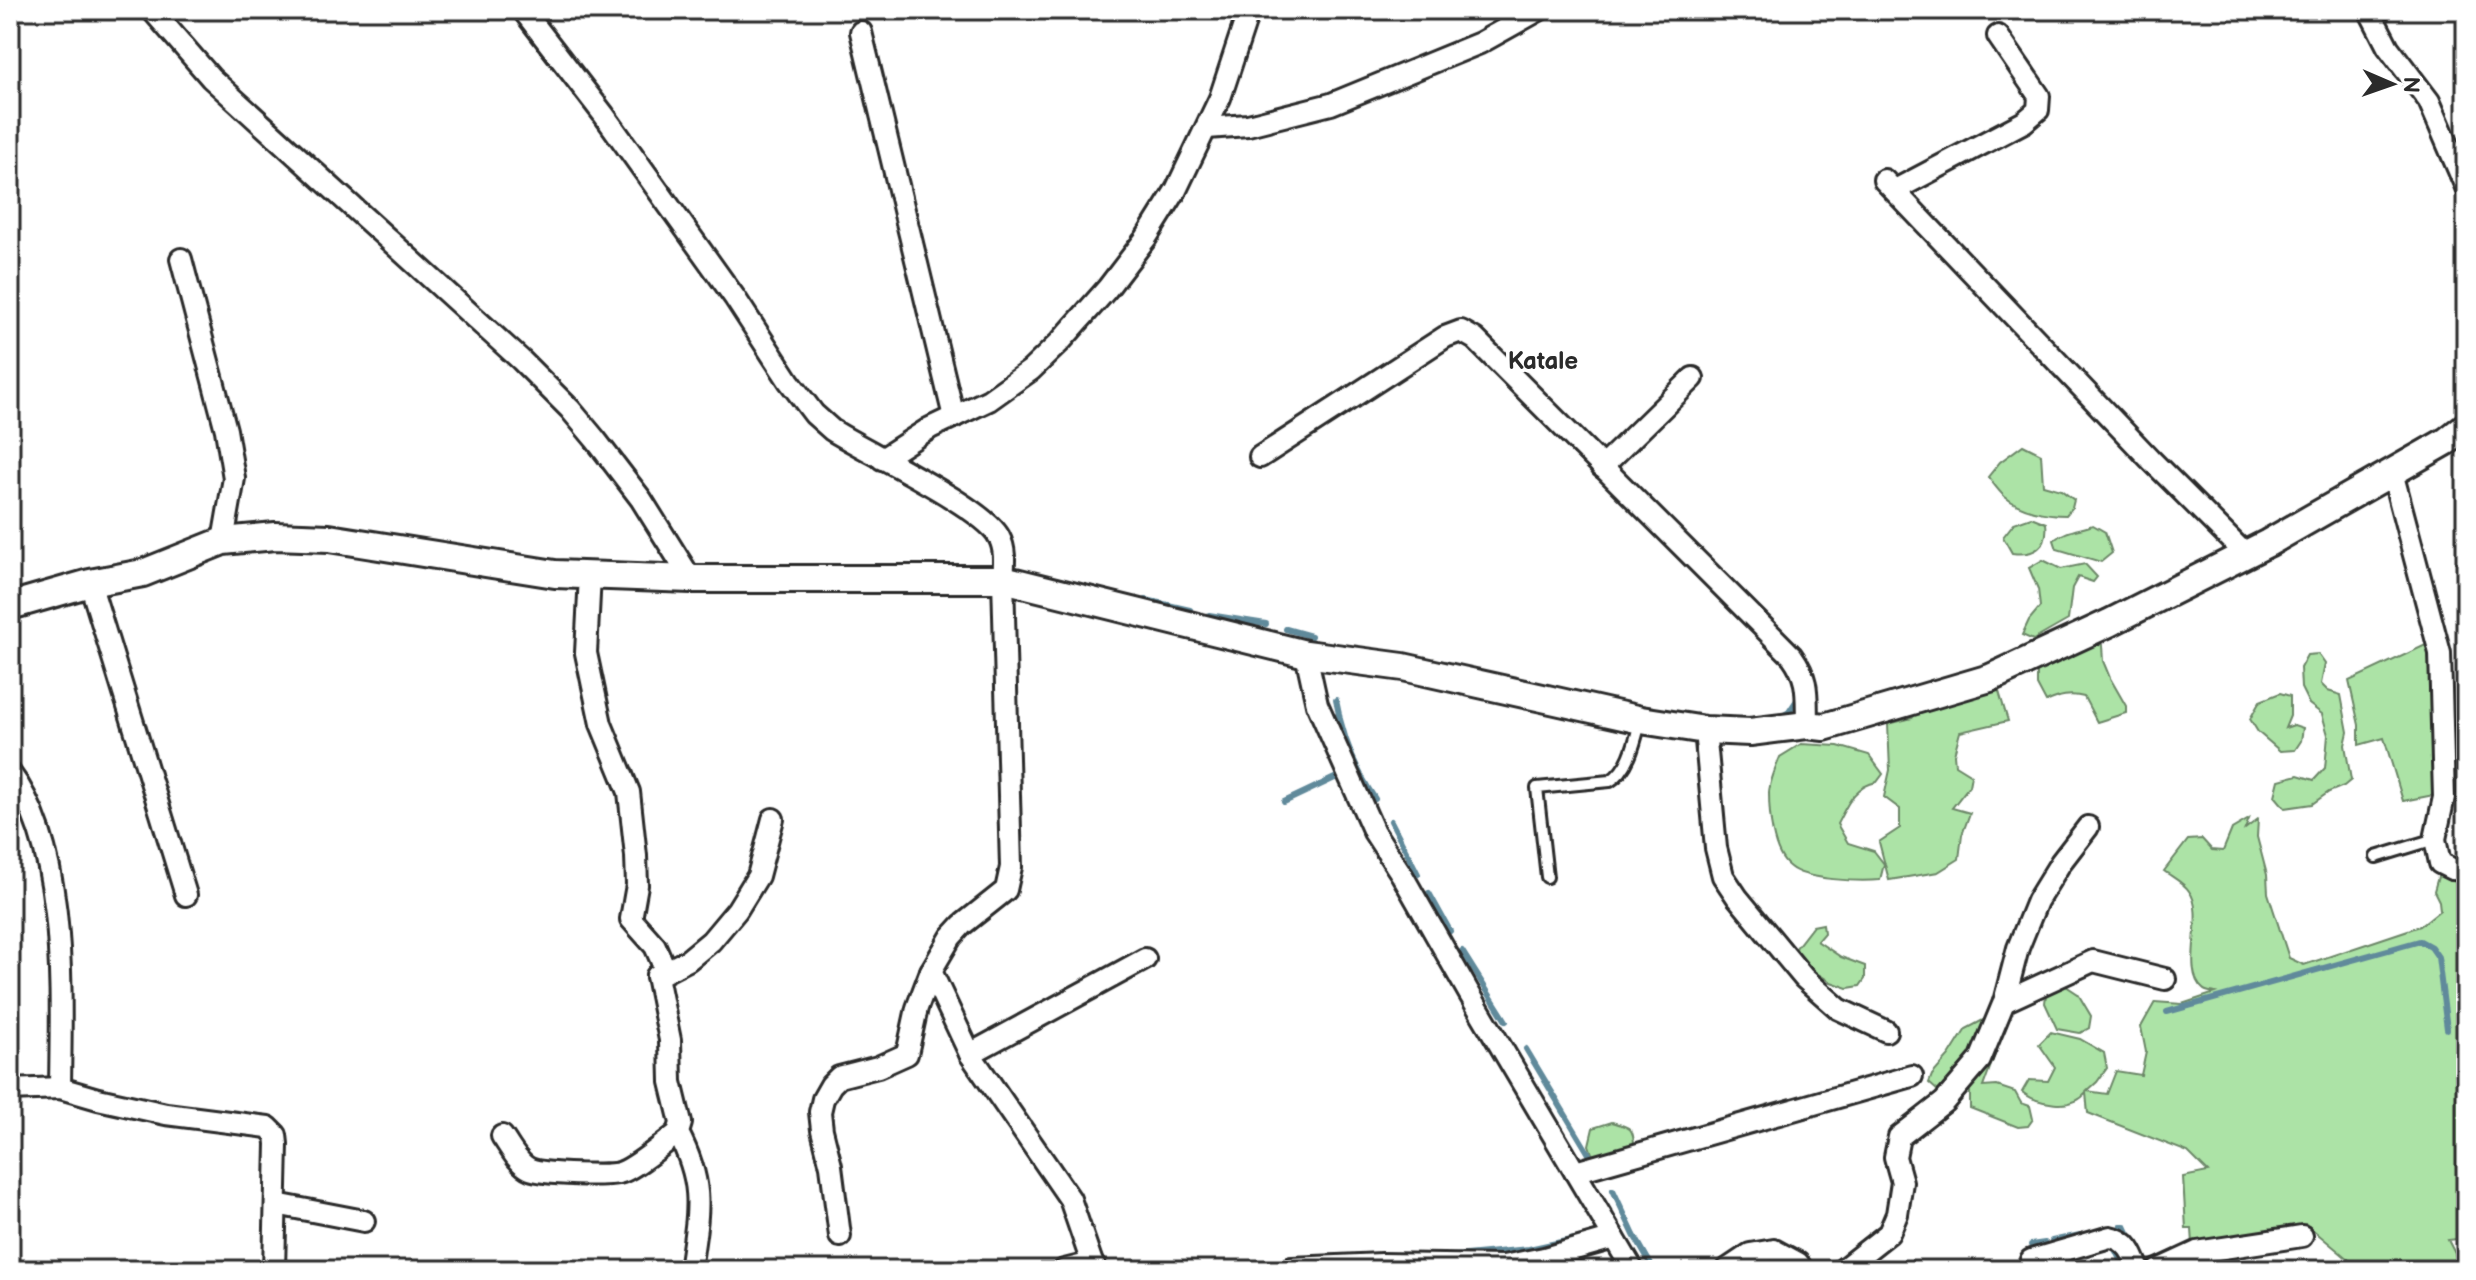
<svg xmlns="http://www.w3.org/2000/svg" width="2476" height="1280" font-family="'Balsamiq Sans',sans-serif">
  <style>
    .green { fill: #ace3a6; stroke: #6c8768; stroke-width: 2 }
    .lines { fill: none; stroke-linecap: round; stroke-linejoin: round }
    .stream { stroke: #618a9b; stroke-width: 6 }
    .service-casing { stroke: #2b2b2b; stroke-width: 16 }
    .minor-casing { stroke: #2b2b2b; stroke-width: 26 }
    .tertiary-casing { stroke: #2b2b2b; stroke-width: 32 }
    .service { stroke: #fff; stroke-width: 10 }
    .minor { stroke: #fff; stroke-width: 20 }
    .tertiary { stroke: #fff; stroke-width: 26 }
    .labels { text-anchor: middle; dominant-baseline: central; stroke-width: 7; stroke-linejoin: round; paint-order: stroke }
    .quarter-label { font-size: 24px; font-weight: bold; fill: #2b2b2b; stroke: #fff }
  </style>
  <rect width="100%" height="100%" fill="#fff"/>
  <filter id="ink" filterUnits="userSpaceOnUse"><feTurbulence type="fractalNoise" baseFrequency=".0125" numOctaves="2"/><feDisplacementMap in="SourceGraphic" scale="16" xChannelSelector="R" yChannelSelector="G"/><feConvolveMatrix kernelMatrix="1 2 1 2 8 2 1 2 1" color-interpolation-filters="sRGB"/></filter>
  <g filter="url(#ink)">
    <g class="green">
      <path d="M 2023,445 L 2041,454 L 2043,485 L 2061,490 L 2074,500 L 2072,508 L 2066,515 C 2045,515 2021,510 2005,497 C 1999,492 1993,483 1988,477 L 2000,462 Z"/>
      <path d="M 2031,517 L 2046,523 C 2049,547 2034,556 2012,553 L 2003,537 L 2014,523 Z"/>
      <path d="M 2093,525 L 2105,532 L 2112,553 L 2101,562 L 2057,549 L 2054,540 C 2066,530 2079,530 2093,525 Z"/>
      <path d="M 2043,560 L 2061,569 L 2085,564 L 2097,577 L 2093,582 L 2078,577 L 2072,588 L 2068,620 L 2033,640 L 2022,635 L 2029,620 L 2040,607 L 2038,589 L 2029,568 Z"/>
      <path d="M 2087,639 L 2102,645 L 2103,661 L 2110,678 L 2126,706 L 2126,713 L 2097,722 L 2084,697 C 2070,693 2059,696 2046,702 L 2037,685 L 2037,671 Z"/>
      <path d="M 2432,642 L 2439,794 L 2403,801 L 2384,738 L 2359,745 L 2359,725 L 2349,681 Z"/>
      <path d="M 2318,654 L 2325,664 L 2321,684 L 2328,691 L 2341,695 L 2348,732 L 2345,745 L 2351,780 L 2344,786 L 2329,792 L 2312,804 L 2285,808 L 2275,796 L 2279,780 L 2298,775 L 2314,780 L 2325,768 L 2328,735 L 2322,714 L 2309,704 L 2301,688 L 2300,668 L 2307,655 Z"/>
      <path d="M 1997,685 L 2008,721 L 1960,732 L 1954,754 L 1955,765 L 1971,775 L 1969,786 L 1952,808 L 1970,813 L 1962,835 L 1959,859 L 1938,872 L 1889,880 L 1879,842 L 1900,828 L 1900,809 L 1884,797 L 1890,770 L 1888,724 L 1912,718 L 1931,699 Z"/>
      <path d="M 2280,693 L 2290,696 L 2290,716 L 2285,728 L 2294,725 L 2303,728 L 2301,741 L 2295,750 L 2280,751 L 2258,732 L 2250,719 L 2260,701 Z"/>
      <path d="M 1801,744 L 1838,746 L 1869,755 L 1883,774 L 1877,782 C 1854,786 1847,805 1837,824 L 1848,843 L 1874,851 L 1884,864 L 1880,880 C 1860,882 1805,880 1790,867 C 1772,854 1769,813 1769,792 C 1770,781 1776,767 1780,757 Z"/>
      <path d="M 2249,819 L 2245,829 L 2258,819 L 2257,837 L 2267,875 L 2268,893 L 2289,958 L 2304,965 L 2420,926 L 2440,910 L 2439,901 L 2434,891 L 2439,873 L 2466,884 L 2466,1238 L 2448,1240 L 2463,1269 L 2361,1270 L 2306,1224 L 2193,1244 L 2192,1229 L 2186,1229 L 2183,1177 L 2208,1172 L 2188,1152 L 2088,1113 L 2086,1093 C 2072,1111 2037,1104 2022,1092 L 2029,1080 L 2048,1081 L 2055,1067 L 2039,1044 L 2051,1032 L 2080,1039 L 2104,1053 L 2107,1068 L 2097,1082 L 2087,1091 L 2107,1094 L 2116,1071 L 2141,1075 L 2146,1052 L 2141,1027 L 2155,1002 L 2182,1004 L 2215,993 C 2211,992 2206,992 2203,989 C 2180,970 2207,914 2189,891 C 2184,883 2172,877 2164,871 L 2188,840 L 2202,839 L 2212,850 L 2223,851 L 2232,829 Z"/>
      <path d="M 1823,924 L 1824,933 L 1817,941 L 1841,957 L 1865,966 L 1865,979 L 1860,986 L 1848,988 L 1831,982 L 1802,964 L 1796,948 L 1813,926 Z"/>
      <path d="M 2063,984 L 2078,994 L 2091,1016 L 2089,1028 L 2080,1033 L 2057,1029 L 2045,1003 L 2047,986 Z"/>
      <path d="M 1985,1019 L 1995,1029 L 1995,1054 L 1983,1087 L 1997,1086 L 2015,1092 L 2021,1103 L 2030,1106 L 2033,1119 L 2028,1126 L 2018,1127 L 1970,1108 L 1970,1092 L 1949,1089 L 1939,1092 L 1929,1083 L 1932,1075 L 1949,1056 L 1966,1029 Z"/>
      <path d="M 1612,1122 C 1629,1127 1634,1127 1634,1146 L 1594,1159 L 1589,1145 L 1593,1128 Z"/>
    </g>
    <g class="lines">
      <g class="stream">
        <path d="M 1146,600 L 1190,610"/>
        <path d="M 1209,615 L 1266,624"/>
        <path d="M 1286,629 L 1311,636"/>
        <path d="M 1336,700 C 1342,735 1355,769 1375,799"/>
        <path d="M 1780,717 L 1789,712 L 1799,697"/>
        <path d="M 1284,802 L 1339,776 L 1336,769"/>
        <path d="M 1391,821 L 1418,874"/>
        <path d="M 1429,893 L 1450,931"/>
        <path d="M 1462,951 L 1506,1021"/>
        <path d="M 2167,1012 L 2420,941 L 2431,947 L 2438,957 L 2447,1029"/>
        <path d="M 1526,1049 L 1592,1159"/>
        <path d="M 1613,1190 L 1634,1235 L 1654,1270"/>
        <path d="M 2121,1226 L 2125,1226 L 2132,1241"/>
        <path d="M 2052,1241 L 2080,1235"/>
        <path d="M 2031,1245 L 2045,1243"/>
        <path d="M 2110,1245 L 2114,1247 L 2125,1270"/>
        <path d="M 1455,1256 L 1529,1249 L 1575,1239"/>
      </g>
      <g class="service-casing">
        <g id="service">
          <path d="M 2376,857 L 2435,839"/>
          <path d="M 1547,877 L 1537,788 L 1610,781 C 1629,770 1635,742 1640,722"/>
        </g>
      </g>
      <g class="minor-casing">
        <g id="minor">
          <path d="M 152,10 L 211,78 L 521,360 L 570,409 L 595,439 L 641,499 L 691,579"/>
          <path d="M 523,10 L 604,115 L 735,298 L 789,381 L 814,414 L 832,430 C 865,451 985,508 999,537 C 1006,550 1004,565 1003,579 L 1011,867 L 1006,890 L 962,925 L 951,937 L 931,971 L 970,1054 L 1070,1199 L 1092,1263 L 1097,1270"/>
          <path d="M 2369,10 L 2388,47 L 2429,101 L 2466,187"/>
          <path d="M 861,32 L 954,417"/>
          <path d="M 1207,128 L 1248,125 L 1331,104 L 1480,43 L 1539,10"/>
          <path d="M 1884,180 L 2150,459 L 2245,554"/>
          <path d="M 1895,190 L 2024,122 L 2038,110 L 2039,96 L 1998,36"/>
          <path d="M 181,259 L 226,430 L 234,478 L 223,541"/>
          <path d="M 1260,457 L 1445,337 L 1461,331 L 1475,339 L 1792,656 C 1810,681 1806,696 1807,725"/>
          <path d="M 882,459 L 930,428 L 989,400 L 1031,370 L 1060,342 L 1107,289 L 1146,238 L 1176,190 L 1220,98 L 1249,10"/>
          <path d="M 1602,467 L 1693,378"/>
          <path d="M 2392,472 L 2440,653 L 2444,797 L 2435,839 L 2440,863 L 2452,869 L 2466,870"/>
          <path d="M 590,575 L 586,653 L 601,724 L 629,792 L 636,856 L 637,885 L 631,919 L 655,946 L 665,969 L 657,976 L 670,1040 L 671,1082 L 681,1123 L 678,1133 C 706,1187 698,1212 690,1270"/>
          <path d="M 90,583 L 186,895"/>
          <path d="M 1306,654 L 1317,704 L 1374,832 L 1402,875 L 1469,993 L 1633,1270"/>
          <path d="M 1705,730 L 1716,848 L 1723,876 L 1737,897 L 1804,978 L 1839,1009 L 1886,1031"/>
          <path d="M 10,773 C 68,849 61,995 60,1088"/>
          <path d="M 657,976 L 688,960 L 711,941 L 737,910 L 758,876 L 773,819"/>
          <path d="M 2004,1002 L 2093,961 L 2165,979"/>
          <path d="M 970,1054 L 1145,959"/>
          <path d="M 10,1090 L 60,1088 L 98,1099 L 166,1114 L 268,1127 L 276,1135 L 277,1144 L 274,1270"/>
          <path d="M 502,1136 C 510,1147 518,1164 530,1169 C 542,1174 611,1177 622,1172 C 638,1166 663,1144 678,1133"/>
          <path d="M 1575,1172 L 1912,1076"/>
          <path d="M 276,1204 L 364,1221"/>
          <path d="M 840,1236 L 831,1166 L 822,1130 L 820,1112 L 823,1099 L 831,1085 L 839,1077 L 878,1067 L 907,1054 L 917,1008 L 931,971"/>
          <path d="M 2031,1260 L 2110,1237 C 2128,1240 2133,1254 2139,1270"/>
          <path d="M 1292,1268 L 1382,1264 L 1503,1266 L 1544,1258 L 1614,1238"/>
          <path d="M 1064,1270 L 1092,1263"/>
          <path d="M 1726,1270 L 1750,1254 L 1774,1250 L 1798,1263 L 1803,1270"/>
          <path d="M 1842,1270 L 1889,1233 L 1897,1214 L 1902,1182 L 1895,1157 L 1899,1137 L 1944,1102 L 1980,1060 L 2004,1002 L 2018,948 L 2037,901 L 2061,862 L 2088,827"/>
          <path d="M 2158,1270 L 2197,1252 L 2302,1236"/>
        </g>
      </g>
      <g class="tertiary-casing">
        <path id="tertiary" d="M 10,606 L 90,583 L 143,573 L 223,541 L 275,536 L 329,538 L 555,574 L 691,579 L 1003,579 L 1306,654 L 1403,667 L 1641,720 L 1705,730 L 1750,732 L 1807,725 L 1824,727 L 1990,678 L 2109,623 L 2268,543 L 2447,441 L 2466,426"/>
      </g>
      <use href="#service" class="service"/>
      <use href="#minor" class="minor"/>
      <use href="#tertiary" class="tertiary"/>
    </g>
  </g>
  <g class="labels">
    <g class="quarter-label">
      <text x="1543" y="361">Katale</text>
    </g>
  </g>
  <rect width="2476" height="1280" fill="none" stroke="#fff" stroke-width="40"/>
  <rect x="20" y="20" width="2436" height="1240" fill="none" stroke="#2b2b2b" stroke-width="3" filter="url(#ink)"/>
  <g transform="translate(2392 84) rotate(92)" stroke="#ffffff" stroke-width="6" paint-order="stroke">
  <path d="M0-6L14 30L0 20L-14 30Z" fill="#2b2b2b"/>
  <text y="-12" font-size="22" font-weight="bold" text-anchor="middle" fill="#2b2b2b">N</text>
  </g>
</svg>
